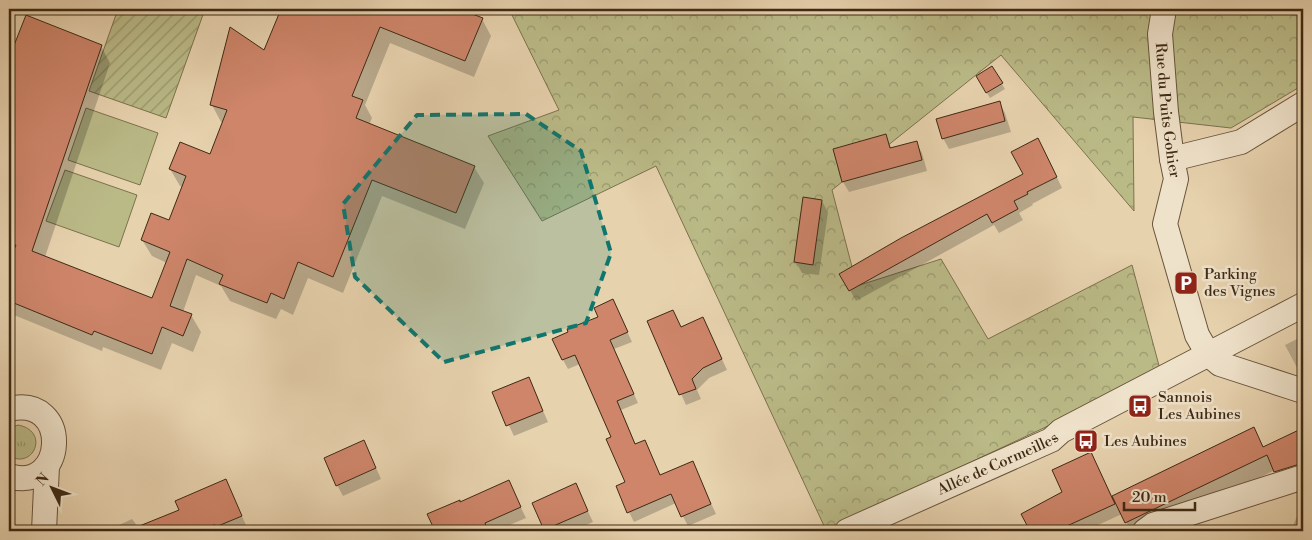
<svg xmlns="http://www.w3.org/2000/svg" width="1312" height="540" font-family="'Libre Bodoni',serif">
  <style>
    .grass { fill: url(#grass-tufts); stroke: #7c724e }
    .forest { fill: url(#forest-crowns); stroke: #7c724e }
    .garden { fill: url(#garden-furrows); stroke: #7c724e }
    .pitch { fill: #baba87; stroke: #7c724e }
    .shadow { fill: #0003 }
    .building { fill: #ce856a; stroke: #3f2a15 }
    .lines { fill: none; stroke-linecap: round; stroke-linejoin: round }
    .street-casing { stroke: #69543b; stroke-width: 26 }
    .street { stroke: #efe2ca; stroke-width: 24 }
    .marked { fill: #0f766e; fill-opacity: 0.2; stroke: #0f766e; stroke-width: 4; stroke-dasharray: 10 6; stroke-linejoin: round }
    .labels { text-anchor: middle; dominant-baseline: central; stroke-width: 5; stroke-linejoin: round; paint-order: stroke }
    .street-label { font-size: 15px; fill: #3f2a15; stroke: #efe2ca }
    .poi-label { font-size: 15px; fill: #3f2a15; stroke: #efe2ca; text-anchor: start }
  </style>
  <defs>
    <pattern id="grass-tufts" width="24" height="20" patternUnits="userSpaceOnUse" patternTransform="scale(1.25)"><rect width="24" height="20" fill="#baba87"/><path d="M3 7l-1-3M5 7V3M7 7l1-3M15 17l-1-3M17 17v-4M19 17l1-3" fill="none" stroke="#99976d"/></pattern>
    <pattern id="forest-crowns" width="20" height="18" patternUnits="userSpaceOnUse" patternTransform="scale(1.25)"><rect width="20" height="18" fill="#baba87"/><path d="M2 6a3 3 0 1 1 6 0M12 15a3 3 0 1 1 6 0" fill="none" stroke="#99976d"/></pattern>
    <pattern id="garden-furrows" width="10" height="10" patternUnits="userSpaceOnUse" patternTransform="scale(1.25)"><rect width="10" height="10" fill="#baba87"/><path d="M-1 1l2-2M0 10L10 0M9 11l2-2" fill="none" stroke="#99976d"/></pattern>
  </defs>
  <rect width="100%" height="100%" fill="#e7d2ae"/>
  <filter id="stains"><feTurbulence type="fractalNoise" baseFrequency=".004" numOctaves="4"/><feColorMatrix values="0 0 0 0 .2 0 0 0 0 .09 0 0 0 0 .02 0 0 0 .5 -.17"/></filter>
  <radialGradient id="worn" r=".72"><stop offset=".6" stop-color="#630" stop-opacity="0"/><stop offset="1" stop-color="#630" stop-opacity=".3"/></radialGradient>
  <path class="grass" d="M 18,425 C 50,431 34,470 9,456 L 9,428 Z"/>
  <path class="forest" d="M 509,9 L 1303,9 L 1303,85 L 1231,128 L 1133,117 L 1134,211 L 1001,55 L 832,190 L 857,286 L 941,259 L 988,339 L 1132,265 L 1161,373 L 826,530 L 656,166 L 542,221 L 488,136 L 559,110 Z"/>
  <path class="garden" d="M 118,9 L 205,9 L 166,118 L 89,91 Z"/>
  <g class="pitch">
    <path d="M 86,108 L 158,133 L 140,185 L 68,160 Z"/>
    <path d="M 65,170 L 137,195 L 119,247 L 46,221 Z"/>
  </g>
  <g class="shadow">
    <path d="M 282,9 L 456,9 L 482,19 L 491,36 L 474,77 L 390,43 L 365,105 L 372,118 L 369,125 L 474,167 L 484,183 L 465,229 L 382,196 L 343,293 L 308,278 L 293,315 L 281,309 L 276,319 L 230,301 L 221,286 L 196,275 L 183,312 L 191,315 L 201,332 L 193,352 L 172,343 L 161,370 L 103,347 L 102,351 L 9,313 L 9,266 L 16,249 L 9,246 L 9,61 L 27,16 L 101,46 L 110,63 L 45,257 L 152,300 L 167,263 L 152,256 L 142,240 L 169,221 L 183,187 L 180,186 L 170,169 L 210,155 L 224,122 L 221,122 L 212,105 L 264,52 Z"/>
    <path d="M 992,68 L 1005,89 L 990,98 L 977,76 Z"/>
    <path d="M 999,102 L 1005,113 L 1011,132 L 949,149 L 943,138 Z"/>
    <path d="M 885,135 L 892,149 L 916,142 L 922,153 L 927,171 L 849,192 L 843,182 Z"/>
    <path d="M 1044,150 L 1062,188 L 1032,204 L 1033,205 L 1019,213 L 1023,220 L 999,233 L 994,225 L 856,301 L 841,274 L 1024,174 Z"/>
    <path d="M 822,201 L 828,212 L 819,275 L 802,273 L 796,262 Z"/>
    <path d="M 613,301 L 632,342 L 614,349 L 638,403 L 621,410 L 636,445 L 644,441 L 661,476 L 692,462 L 716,514 L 688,526 L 676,503 L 634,522 L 629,512 L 626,483 L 612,438 L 580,364 L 568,369 L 563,360 Z"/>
    <path d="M 649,322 L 681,328 L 708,329 L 727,370 L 709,378 L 697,390 L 701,399 L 686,405 Z"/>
    <path d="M 1303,336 L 1303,379 L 1285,345 Z"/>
    <path d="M 529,379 L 548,422 L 514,436 L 493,393 Z"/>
    <path d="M 1253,429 L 1264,448 L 1303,429 L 1303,481 L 1284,486 L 1275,470 L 1148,531 L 1131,531 L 1122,514 L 1085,531 L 1031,531 L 1022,515 L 1064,493 L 1091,453 L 1112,497 Z"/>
    <path d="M 369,452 L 381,479 L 343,496 L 337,485 Z"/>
    <path d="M 225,481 L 247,527 L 237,531 L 190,531 L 176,502 Z"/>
    <path d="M 508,481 L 526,518 L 496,531 L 436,531 L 429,515 L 460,503 Z"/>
    <path d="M 575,484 L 593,522 L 572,531 L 546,531 L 534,503 Z"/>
    <path d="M 1303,501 L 1303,531 L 1291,531 Z"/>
    <path d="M 132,519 L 138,527 L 178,524 L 177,531 L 119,531 L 117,526 Z"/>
  </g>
  <g class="building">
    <path d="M 281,9 L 459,9 L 483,18 L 465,61 L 380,27 L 352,96 L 363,100 L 356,118 L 475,166 L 456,213 L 372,180 L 333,277 L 298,262 L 284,299 L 271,293 L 267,303 L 219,284 L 223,275 L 187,259 L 170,306 L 192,314 L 183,336 L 162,327 L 152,354 L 94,331 L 92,335 L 9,301 L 9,262 L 16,245 L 9,244 L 9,58 L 26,15 L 102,45 L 32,251 L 152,298 L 170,252 L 141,240 L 151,213 L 169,220 L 186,176 L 169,169 L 180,142 L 210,154 L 227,110 L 210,105 L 230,27 L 264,50 Z"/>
    <path d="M 992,66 L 1003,83 L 986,93 L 976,76 Z"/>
    <path d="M 1000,101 L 1005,121 L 942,139 L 936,119 Z"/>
    <path d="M 886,134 L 890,148 L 917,141 L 922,160 L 842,182 L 833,149 Z"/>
    <path d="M 1038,138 L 1057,177 L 1027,192 L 1028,194 L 1014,201 L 1018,209 L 992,223 L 987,214 L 849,291 L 839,274 L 901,238 L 1023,174 L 1011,152 Z"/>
    <path d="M 803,197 L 822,200 L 813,265 L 794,262 Z"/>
    <path d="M 613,299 L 628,332 L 610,340 L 634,394 L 617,401 L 635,444 L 645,440 L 660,475 L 693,461 L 711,504 L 681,517 L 671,494 L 627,513 L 616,486 L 625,482 L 606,439 L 611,437 L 575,355 L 562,360 L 552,339 L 568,332 L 567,329 L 598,317 L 594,308 Z"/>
    <path d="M 673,310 L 681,327 L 703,317 L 722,359 L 703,368 L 692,379 L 696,389 L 679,395 L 647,321 Z"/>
    <path d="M 529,377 L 543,411 L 506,426 L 492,392 Z"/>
    <path d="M 1254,427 L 1263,447 L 1303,428 L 1303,463 L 1274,472 L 1267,455 L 1125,523 L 1112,496 Z"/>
    <path d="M 364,440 L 376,468 L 336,486 L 324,458 Z"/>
    <path d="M 1091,452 L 1115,504 L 1056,531 L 1030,531 L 1021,514 L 1062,492 L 1052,470 Z"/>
    <path d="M 226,479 L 242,516 L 218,526 L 214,525 L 199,531 L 127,531 L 179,510 L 175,501 Z"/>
    <path d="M 509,480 L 521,507 L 485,523 L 488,531 L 435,531 L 427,514 L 460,500 L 460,502 Z"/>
    <path d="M 576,483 L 588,511 L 544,530 L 532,503 Z"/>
  </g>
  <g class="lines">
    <g class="street-casing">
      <g id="street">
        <path id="s1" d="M 1164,9 L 1160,34 L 1166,112 L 1172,159 L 1176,179 L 1165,224 L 1197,335 L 1208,354 L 1220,364 L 1303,391"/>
        <path d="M 1172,159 L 1241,142 L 1303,104"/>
        <path d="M 9,409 C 72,394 66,494 9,476"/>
        <path d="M 44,531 L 47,466"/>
        <path id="s2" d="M 847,531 L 1051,440 L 1061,431 L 1303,305"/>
        <path d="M 1145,531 L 1153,525 L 1303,477"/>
      </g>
    </g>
    <use href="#street" class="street"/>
  </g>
  <path class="marked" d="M 526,114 L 581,151 L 611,253 L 586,323 L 444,362 L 355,277 L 343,204 L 417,115 Z"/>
  <defs>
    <g id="parking-square" transform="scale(1.25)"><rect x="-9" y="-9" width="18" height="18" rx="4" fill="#8f2418" stroke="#efe2ca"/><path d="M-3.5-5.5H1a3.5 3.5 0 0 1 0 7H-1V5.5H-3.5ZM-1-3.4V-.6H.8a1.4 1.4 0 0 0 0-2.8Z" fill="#fff"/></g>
    <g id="bus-square" transform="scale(1.25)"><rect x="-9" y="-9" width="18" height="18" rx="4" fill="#8f2418" stroke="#efe2ca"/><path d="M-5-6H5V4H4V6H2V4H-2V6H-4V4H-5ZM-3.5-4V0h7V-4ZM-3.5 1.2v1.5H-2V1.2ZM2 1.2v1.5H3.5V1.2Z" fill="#fff"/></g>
  </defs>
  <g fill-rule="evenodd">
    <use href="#parking-square" x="1186" y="283"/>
    <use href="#bus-square" x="1140" y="406"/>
    <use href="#bus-square" x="1086" y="441"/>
  </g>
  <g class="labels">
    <g class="street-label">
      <text stroke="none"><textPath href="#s1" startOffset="102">Rue du Puits Gohier</textPath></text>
      <text stroke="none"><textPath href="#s2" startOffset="165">Allée de Cormeilles</textPath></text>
    </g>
    <g class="poi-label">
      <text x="1204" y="274">Parking<tspan x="1204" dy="17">des Vignes</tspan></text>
      <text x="1158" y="397">Sannois<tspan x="1158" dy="17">Les Aubines</tspan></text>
      <text x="1104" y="441">Les Aubines</text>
    </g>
  </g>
  <rect width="1312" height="540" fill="none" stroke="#e7d2ae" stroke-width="30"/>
  <rect x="10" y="10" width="1292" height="520" fill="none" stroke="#3f2a15" stroke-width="2.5"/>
  <rect x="15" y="15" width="1282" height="510" fill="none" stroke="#3f2a15"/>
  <g transform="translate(52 488) rotate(312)" stroke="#efe2ca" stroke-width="4" paint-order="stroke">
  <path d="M0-4L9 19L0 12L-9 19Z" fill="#3f2a15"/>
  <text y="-8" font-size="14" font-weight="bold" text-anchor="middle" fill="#3f2a15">N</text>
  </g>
  <path d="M1124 502v8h71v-8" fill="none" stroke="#3f2a15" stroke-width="2.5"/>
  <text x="1132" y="502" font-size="15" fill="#3f2a15" stroke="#efe2ca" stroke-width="4" paint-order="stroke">20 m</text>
  <rect width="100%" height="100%" filter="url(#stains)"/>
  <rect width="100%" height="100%" fill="url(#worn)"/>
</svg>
